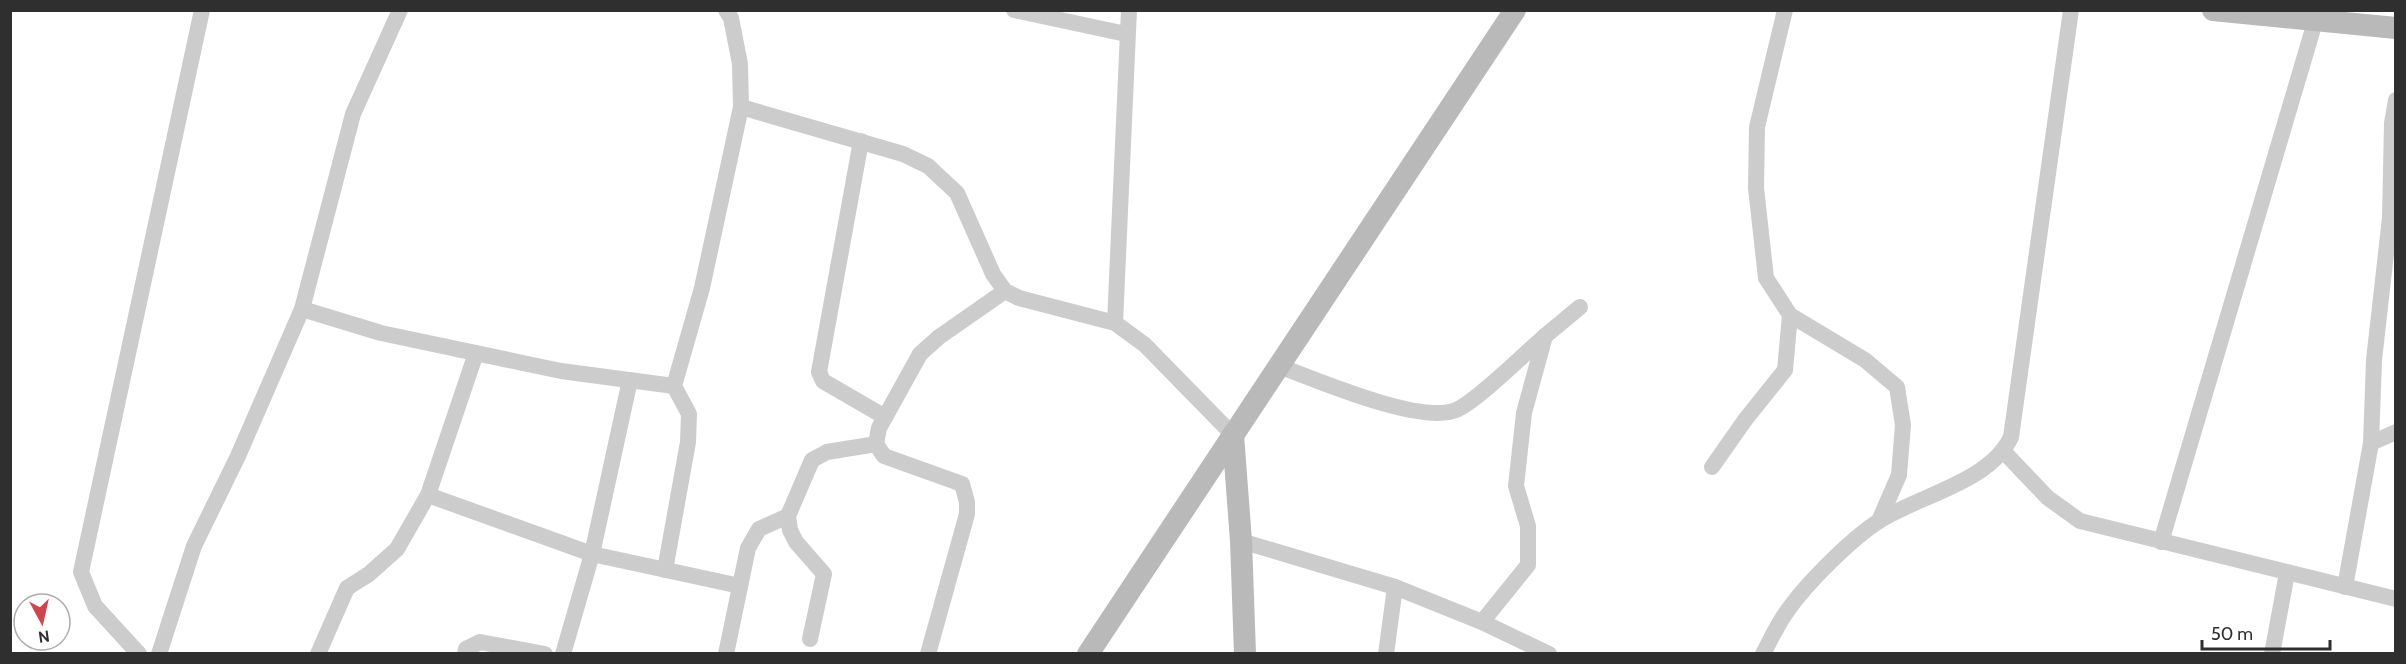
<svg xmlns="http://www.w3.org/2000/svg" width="2406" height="664" font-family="Cabin,sans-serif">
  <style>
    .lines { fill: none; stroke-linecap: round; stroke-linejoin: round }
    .street { stroke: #ccc; stroke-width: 16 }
    .secondary { stroke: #b9b9b9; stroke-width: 22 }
  </style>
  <rect width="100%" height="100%" fill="#fff"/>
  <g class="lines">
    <g class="street">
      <path d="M 1014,10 L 1126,34"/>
      <path d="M 741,107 L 903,154 L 928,166 L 957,193 L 993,274 L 1005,291 L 1019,298 L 1115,323 L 1145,345 L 1233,435"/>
      <path d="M 861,141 L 819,372 L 823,381 L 885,417"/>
      <path d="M 302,309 L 381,333 L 561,371 L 674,386"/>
      <path d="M 1790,315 L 1865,360 L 1897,387 L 1903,425 L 1899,475 L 1879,521"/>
      <path d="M 1115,323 L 1129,10"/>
      <path d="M 1279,366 C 1316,380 1421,425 1456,410 C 1476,402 1525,353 1545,336"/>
      <path d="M 2371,443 L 2396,432"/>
      <path d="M 2004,452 L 2048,498 L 2080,521 L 2396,599"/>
      <path d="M 1712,467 L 1745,420 L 1785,370 L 1790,315 L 1766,278 L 1756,188 L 1757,127 L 1785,10"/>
      <path d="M 428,495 L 592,554 L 740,586"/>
      <path d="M 1241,541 L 1395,587 L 1482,622 L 1549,654"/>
      <path d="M 2161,542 L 2315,22"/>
      <path d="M 665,570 L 688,442 L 689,414 L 674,386 L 702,288 L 741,107 L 740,64 L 731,18 L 726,10"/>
      <path d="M 2345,587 L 2371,443 L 2374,360 L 2390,218 L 2392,123 L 2396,100"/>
      <path d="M 1482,622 L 1528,565 L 1528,526 L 1516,486 L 1524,413 L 1545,336 L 1580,307"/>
      <path d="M 810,639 L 824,574 L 796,542 L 790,530 L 788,516 L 812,460 L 827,452 L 876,444"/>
      <path d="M 139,654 L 95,606 L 81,572 L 202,10"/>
      <path d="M 159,654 L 194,546 L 238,456 L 302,309 L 353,114 L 400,10"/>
      <path d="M 318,654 L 347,588 L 369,574 L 397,549 L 428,495 L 476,353"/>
      <path d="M 465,654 L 466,649 L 480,642 L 545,654"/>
      <path d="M 563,654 L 592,554 L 630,380"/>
      <path d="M 726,654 L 748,548 L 759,529 L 788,516"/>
      <path d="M 928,654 L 967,514 L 967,502 L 962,484 L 884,456 L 876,444 L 879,428 L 920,354 L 939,337 L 1005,291"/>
      <path d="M 1386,654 L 1395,587"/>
      <path d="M 1763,654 C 1771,639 1778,623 1788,610 C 1807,583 1851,539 1879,521 C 1920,495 1990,482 2011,437 L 2071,10"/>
      <path d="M 2272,654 L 2287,573"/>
    </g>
    <g class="secondary">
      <path d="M 2213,10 L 2396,28"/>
      <path d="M 1233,435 L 1241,541 L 1245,654"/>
      <path d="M 1088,654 L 1515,10"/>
    </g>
  </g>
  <rect width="2406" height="664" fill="none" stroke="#2f2f2f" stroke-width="24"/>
  <g transform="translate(42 622) rotate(172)"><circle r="28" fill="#ffffff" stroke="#acacac" stroke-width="1.5"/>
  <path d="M0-4.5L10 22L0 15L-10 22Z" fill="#d4434b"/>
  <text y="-9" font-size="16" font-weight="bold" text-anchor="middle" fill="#2f2f2f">N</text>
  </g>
  <path d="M2202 640v9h128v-9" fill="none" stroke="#2f2f2f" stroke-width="3"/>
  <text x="2211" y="640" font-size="18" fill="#2f2f2f" stroke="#ffffff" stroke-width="4.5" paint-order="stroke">50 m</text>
</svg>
